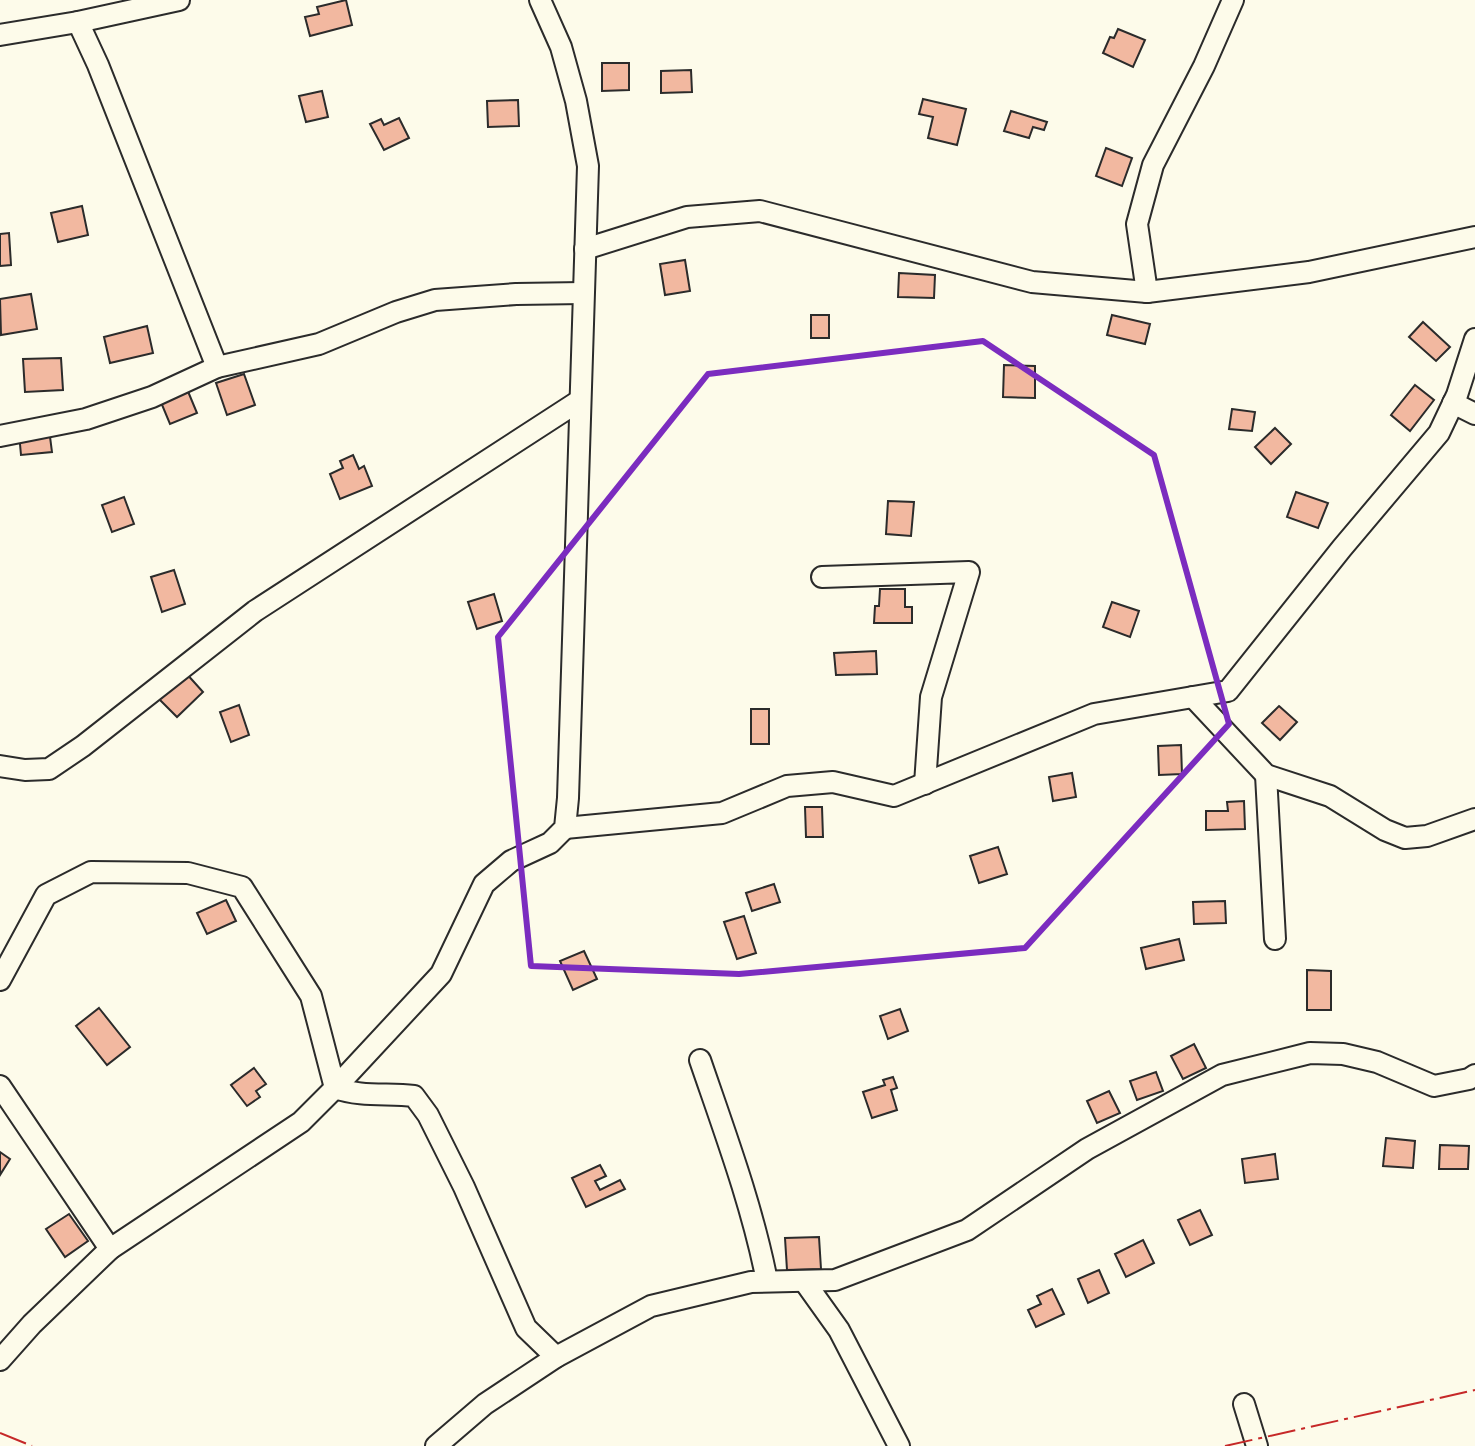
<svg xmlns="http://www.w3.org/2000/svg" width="1475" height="1446" font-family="'DejaVu Sans',sans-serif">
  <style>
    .building { fill: #f2b8a0; stroke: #2b2b2b; stroke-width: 2 }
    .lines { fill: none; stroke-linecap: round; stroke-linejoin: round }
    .minor-casing { stroke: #2b2b2b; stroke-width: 24 }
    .minor { stroke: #fdfbea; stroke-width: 20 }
    .power { stroke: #c62828; stroke-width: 2; stroke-dasharray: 28 6 4 6; stroke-linecap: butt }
    .marked { fill: none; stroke: #7b2cbf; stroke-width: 6; stroke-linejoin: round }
  </style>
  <rect width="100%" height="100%" fill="#fdfbea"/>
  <g class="building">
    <path d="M 346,0 L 352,25 L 310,36 L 305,17 L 319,14 L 317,7 Z"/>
    <path d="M 1118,29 L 1145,40 L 1133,67 L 1103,53 L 1110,37 L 1114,38 Z"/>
    <path d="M 602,63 L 629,63 L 629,90 L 602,91 Z"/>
    <path d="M 691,70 L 692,92 L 661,93 L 661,71 Z"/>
    <path d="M 322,91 L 328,117 L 306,122 L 299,96 Z"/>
    <path d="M 923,99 L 966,109 L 957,145 L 928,138 L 933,117 L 919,114 Z"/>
    <path d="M 518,100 L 519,126 L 488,127 L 487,101 Z"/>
    <path d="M 1011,111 L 1047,122 L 1044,130 L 1033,127 L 1029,138 L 1004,131 Z"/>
    <path d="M 399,118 L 409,138 L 384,150 L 370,124 L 381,119 L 384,125 Z"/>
    <path d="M 1106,148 L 1132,158 L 1122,186 L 1096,176 Z"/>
    <path d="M 82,206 L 88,235 L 58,242 L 51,213 Z"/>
    <path d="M 9,233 L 11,265 L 0,266 L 0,234 Z"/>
    <path d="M 685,260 L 690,291 L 665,295 L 660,264 Z"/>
    <path d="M 899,273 L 935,275 L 934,298 L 898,297 Z"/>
    <path d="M 31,294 L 37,329 L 1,335 L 0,299 Z"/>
    <rect x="811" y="315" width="18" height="23"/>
    <path d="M 1112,315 L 1150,324 L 1145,344 L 1107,335 Z"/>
    <path d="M 1423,322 L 1450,347 L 1436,361 L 1409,337 Z"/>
    <path d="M 147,326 L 153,353 L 110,363 L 104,337 Z"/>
    <path d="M 61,358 L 63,390 L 25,392 L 23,359 Z"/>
    <path d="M 1004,365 L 1035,366 L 1035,398 L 1003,397 Z"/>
    <path d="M 244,374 L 255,405 L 227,415 L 216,383 Z"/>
    <path d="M 1415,385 L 1434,400 L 1410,431 L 1391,415 Z"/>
    <path d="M 187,389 L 197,413 L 170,424 L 160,400 Z"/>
    <path d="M 1232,409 L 1255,412 L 1252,431 L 1229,429 Z"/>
    <path d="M 1275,428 L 1291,444 L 1271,464 L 1255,447 Z"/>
    <path d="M 49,429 L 52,452 L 21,455 L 19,433 Z"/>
    <path d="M 353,455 L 359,469 L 364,466 L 372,486 L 340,499 L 330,474 L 343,468 L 340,461 Z"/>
    <path d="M 1296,492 L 1328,503 L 1318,528 L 1287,517 Z"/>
    <path d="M 124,497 L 134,524 L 112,532 L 102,505 Z"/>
    <path d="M 888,501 L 914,502 L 911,536 L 886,534 Z"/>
    <path d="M 174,570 L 185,604 L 162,612 L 151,577 Z"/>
    <path d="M 880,589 L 905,589 L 905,607 L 912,607 L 912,623 L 874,623 L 875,606 L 879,606 Z"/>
    <path d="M 494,594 L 502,621 L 477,629 L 468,602 Z"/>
    <path d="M 1112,602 L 1139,611 L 1130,637 L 1103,627 Z"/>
    <path d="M 876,651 L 877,674 L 836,675 L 834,653 Z"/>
    <path d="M 185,672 L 203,692 L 177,717 L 158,698 Z"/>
    <path d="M 239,705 L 249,735 L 231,742 L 220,712 Z"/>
    <path d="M 1279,706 L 1297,722 L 1280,740 L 1262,723 Z"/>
    <rect x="751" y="709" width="18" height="35"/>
    <path d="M 1181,745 L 1182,774 L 1159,775 L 1158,746 Z"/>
    <path d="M 1072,773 L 1076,797 L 1053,801 L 1049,777 Z"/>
    <path d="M 1244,801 L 1245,829 L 1206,830 L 1206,811 L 1228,811 L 1227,802 Z"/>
    <path d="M 805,807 L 822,807 L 823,837 L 806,837 Z"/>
    <path d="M 998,847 L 1007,874 L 979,883 L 970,856 Z"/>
    <path d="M 774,884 L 780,902 L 752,911 L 746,893 Z"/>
    <path d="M 226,900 L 236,921 L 207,934 L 197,913 Z"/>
    <path d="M 1225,901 L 1226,923 L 1194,924 L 1193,902 Z"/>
    <path d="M 744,916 L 756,953 L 737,959 L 724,922 Z"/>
    <path d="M 1179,939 L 1184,960 L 1146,969 L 1141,948 Z"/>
    <path d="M 584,951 L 597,979 L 573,990 L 560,961 Z"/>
    <path d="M 1307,970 L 1331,971 L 1331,1010 L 1307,1010 Z"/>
    <path d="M 99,1008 L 130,1047 L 107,1065 L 76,1026 Z"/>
    <path d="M 900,1009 L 908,1031 L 888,1039 L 880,1016 Z"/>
    <path d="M 1194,1044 L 1206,1068 L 1183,1079 L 1171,1056 Z"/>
    <path d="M 254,1068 L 266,1084 L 256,1091 L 260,1097 L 247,1106 L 231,1085 Z"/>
    <path d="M 1156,1072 L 1163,1091 L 1137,1100 L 1130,1081 Z"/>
    <path d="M 893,1077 L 897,1088 L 891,1090 L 897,1110 L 872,1118 L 863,1092 L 885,1085 L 883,1080 Z"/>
    <path d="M 1109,1091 L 1120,1113 L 1097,1123 L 1087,1101 Z"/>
    <path d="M 1386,1138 L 1415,1141 L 1413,1168 L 1383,1166 Z"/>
    <path d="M 1440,1145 L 1469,1146 L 1468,1169 L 1439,1169 Z"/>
    <path d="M 0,1152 L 10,1159 L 0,1175 Z"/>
    <path d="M 1275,1154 L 1278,1179 L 1245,1183 L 1242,1159 Z"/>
    <path d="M 600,1165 L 606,1176 L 595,1181 L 600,1190 L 620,1180 L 625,1189 L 586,1207 L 572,1178 Z"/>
    <path d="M 1200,1210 L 1212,1235 L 1190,1245 L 1178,1220 Z"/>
    <path d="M 69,1214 L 88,1241 L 65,1257 L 46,1229 Z"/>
    <path d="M 819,1237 L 821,1269 L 787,1270 L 785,1238 Z"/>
    <path d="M 1143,1240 L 1154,1263 L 1126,1277 L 1115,1254 Z"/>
    <path d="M 1099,1270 L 1109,1293 L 1088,1303 L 1078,1279 Z"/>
    <path d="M 1052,1289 L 1064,1314 L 1036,1327 L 1028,1310 L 1041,1304 L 1037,1296 Z"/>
  </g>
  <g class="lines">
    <g class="minor-casing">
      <g id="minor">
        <path d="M 78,22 L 98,65 L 217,367"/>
        <path d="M 0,35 L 78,22 L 179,0"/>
        <path d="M 585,249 L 687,217 L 760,211 L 1032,282 L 1147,292 L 1309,272 L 1475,237"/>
        <path d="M 1147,292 L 1137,224 L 1153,165 L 1204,66 L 1233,0"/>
        <path d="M 1453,403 L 1475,414"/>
        <path d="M 0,436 L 86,419 L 152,397 L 217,367 L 319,344 L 396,312 L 435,300 L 516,294 L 583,293"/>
        <path d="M 822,577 L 969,572 L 931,697 L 925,784"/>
        <path d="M 1193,697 L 1266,775 L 1330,796 L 1385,830 L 1405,838 L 1427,836 L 1475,819"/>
        <path d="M 0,766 L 25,770 L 49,769 L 83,746 L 255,611 L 579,401"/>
        <path d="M 1266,775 L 1275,939"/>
        <path d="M 565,828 L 722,813 L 787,786 L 833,782 L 894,796 L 1094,714 L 1228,691 L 1342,548 L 1439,433 L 1457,395 L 1475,339"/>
        <path d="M 0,980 L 46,895 L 91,872 L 188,873 L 242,887 L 311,996 L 335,1088 C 361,1097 387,1093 414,1096 L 428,1115 L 464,1187 L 526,1328 L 556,1357"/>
        <path d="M 700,1060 C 725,1133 752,1205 767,1281"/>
        <path d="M 0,1086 L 110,1249"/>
        <path d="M 804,1281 L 839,1330 L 899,1446"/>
        <path d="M 0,1360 L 32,1324 L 110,1249 L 301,1122 L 335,1088 L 441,974 L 484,884 L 511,861 L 550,843 L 565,828 L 568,798 L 588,166 L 576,101 L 561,47 L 540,0"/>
        <path d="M 1244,1404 L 1257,1446"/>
        <path d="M 436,1446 L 485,1404 L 556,1357 L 651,1306 L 751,1282 L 835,1280 L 967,1230 L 1087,1149 L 1222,1075 L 1310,1053 L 1343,1054 L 1377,1062 L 1434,1086 L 1469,1079 L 1475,1075"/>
      </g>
    </g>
    <use href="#minor" class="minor"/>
    <g class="power">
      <path d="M 0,1433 L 32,1446"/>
      <path d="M 1225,1446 L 1475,1390"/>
    </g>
  </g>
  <path class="marked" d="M 983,341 L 1154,455 L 1229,724 L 1025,948 L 739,974 L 531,966 L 498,637 L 708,374 Z"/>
</svg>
